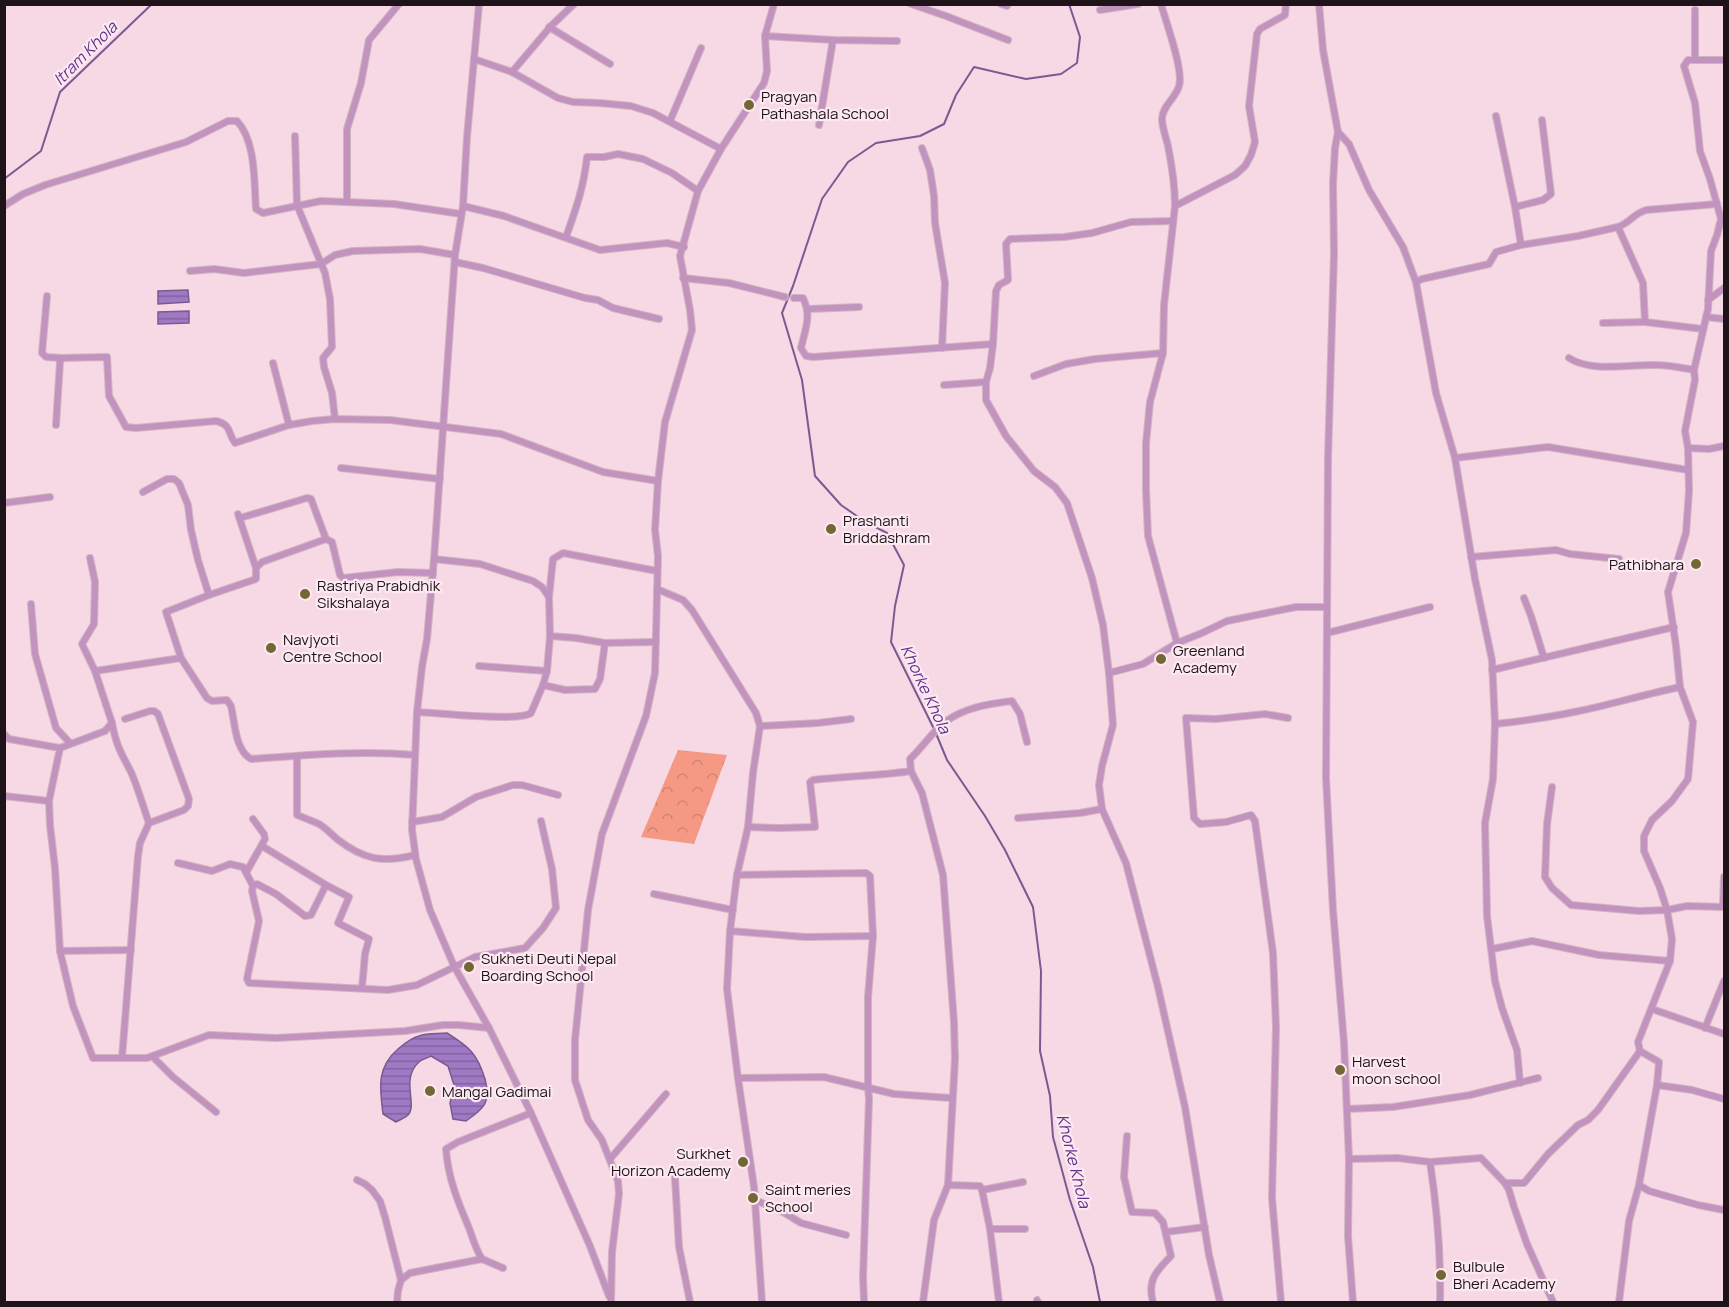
<svg xmlns="http://www.w3.org/2000/svg" width="1729" height="1307" font-family="Manrope,sans-serif">
  <style>
    .park { fill: url(#park-crowns) }
    .water { fill: url(#water-rules); stroke: #795a91; stroke-width: 1.5 }
    .lines { fill: none; stroke-linecap: round; stroke-linejoin: round }
    .stream { stroke: #795a91; stroke-width: 2 }
    .minor-casing { stroke: #d0b5c0; stroke-width: 8 }
    .minor { stroke: #c193be; stroke-width: 6 }
    .poi-dot { fill: #736835; stroke: #fce9f1; stroke-width: 2 }
    .labels { text-anchor: middle; dominant-baseline: central; stroke-width: 4.5; stroke-linejoin: round; paint-order: stroke }
    .poi-label { font-size: 15px; fill: #1e1318; stroke: #fce9f1; text-anchor: start }
    .water-label { font-size: 16px; font-style: italic; fill: #64318c; stroke: #fce9f1 }
  </style>
  <defs>
    <pattern id="park-crowns" width="20" height="18" patternUnits="userSpaceOnUse" patternTransform="scale(1.5)"><rect width="20" height="18" fill="#f59985"/><path d="M2 6a3 3 0 1 1 6 0M12 15a3 3 0 1 1 6 0" fill="none" stroke="#d28372"/></pattern>
    <pattern id="water-rules" width="6" height="5" patternUnits="userSpaceOnUse" patternTransform="scale(1.5)"><rect width="6" height="5" fill="#a079c5"/><path d="M0 2.5h6" fill="none" stroke="#82629f"/></pattern>
  </defs>
  <rect width="100%" height="100%" fill="#f7d8e5"/>
  <path class="park" d="M 678,750 L 727,755 L 694,844 L 641,837 Z"/>
  <g class="water">
    <path d="M 188,290 L 189,302 L 158,304 L 158,291 Z"/>
    <path d="M 189,311 L 189,323 L 158,324 L 158,312 Z"/>
    <path d="M 447,1033 C 469,1047 477,1053 485,1079 C 491,1102 485,1108 466,1121 L 453,1119 L 450,1103 L 454,1085 L 448,1066 L 431,1056 C 428,1058 422,1059 419,1062 C 400,1079 418,1105 408,1115 C 405,1118 399,1120 396,1122 L 383,1114 C 380,1088 376,1068 398,1049 C 404,1044 411,1038 419,1036 C 427,1033 438,1034 447,1033 Z"/>
  </g>
  <g class="lines">
    <g class="stream">
      <path d="M 1069,4 L 1080,37 L 1077,63 L 1061,74 L 1026,79 L 974,67 L 956,95 L 944,124 L 920,136 L 876,143 L 848,162 L 822,199 L 793,286 L 782,313 L 802,380 L 815,476 L 841,505 L 864,521 L 887,533 L 904,565 L 895,606 L 891,642 L 935,731 L 947,760 L 985,816 L 1005,850 L 1033,907 L 1041,971 L 1040,1051 L 1050,1096 L 1053,1137 L 1070,1200 L 1093,1267 L 1100,1302"/>
      <path d="M 4,179 L 41,151 L 60,92 L 152,4"/>
    </g>
    <g class="minor-casing">
      <g id="minor">
        <path d="M 479,4 L 467,137 L 463,206 L 455,255 L 434,559 L 427,639 L 422,667 L 417,712 L 412,830 L 416,859 L 430,910 L 454,966 L 489,1028 L 531,1113 L 590,1246 L 609,1296"/>
        <path d="M 911,4 L 946,16 L 1008,40"/>
        <path d="M 1001,4 L 1007,6"/>
        <path d="M 1161,4 C 1166,22 1184,71 1179,86 C 1176,98 1162,106 1162,119 C 1162,127 1166,137 1168,146 C 1172,166 1175,186 1175,206 L 1164,305 L 1163,353 L 1150,402 L 1146,443 L 1146,490 L 1148,536 L 1177,643"/>
        <path d="M 1319,4 L 1323,50 L 1338,132 L 1335,148 L 1333,184 L 1334,254 L 1328,459 L 1326,778 L 1333,910 L 1344,1043 L 1349,1159 L 1348,1236 L 1353,1302"/>
        <path d="M 1100,10 L 1138,4"/>
        <path d="M 549,27 L 610,64"/>
        <path d="M 765,36 L 833,40 L 897,41"/>
        <path d="M 474,59 L 512,72 L 558,98 L 573,102 L 600,103 L 631,106 L 653,113 L 721,149"/>
        <path d="M 1695,59 L 1695,10"/>
        <path d="M 512,72 L 551,26 L 574,4"/>
        <path d="M 1496,116 L 1515,207 L 1521,245 L 1578,236 L 1618,227 L 1643,283 L 1645,322 L 1703,329"/>
        <path d="M 670,121 L 701,48"/>
        <path d="M 819,125 L 833,40"/>
        <path d="M 1338,132 L 1349,144 L 1369,190 L 1403,247 L 1416,282 L 1436,393 L 1455,458 L 1475,579 L 1492,660 L 1495,724 L 1493,779 L 1485,823 L 1487,916 L 1495,981 L 1502,1008 L 1517,1050 L 1520,1083"/>
        <path d="M 295,136 L 297,205 L 325,273 L 330,299 L 332,347 L 323,358 L 324,367 L 332,393 L 335,419"/>
        <path d="M 922,148 L 930,170 L 934,196 L 935,223 L 945,283 L 942,348"/>
        <path d="M 347,202 L 347,129 L 361,83 L 369,40 L 399,4"/>
        <path d="M 4,206 L 23,194 L 45,185 L 186,142 L 228,121 L 237,121 C 256,141 254,182 256,209 L 263,213 L 321,201 L 394,204 L 461,214"/>
        <path d="M 463,206 L 504,216 L 600,250 L 667,243 L 684,247"/>
        <path d="M 1175,206 L 1235,175 L 1245,166 L 1251,155 L 1255,142 L 1249,106 L 1257,34 L 1260,29 L 1285,15 L 1286,4"/>
        <path d="M 1515,207 L 1543,200 L 1551,194 L 1542,120"/>
        <path d="M 1618,227 C 1631,222 1633,214 1646,210 L 1717,204"/>
        <path d="M 566,237 C 576,209 584,186 587,157 L 604,157 L 618,154 L 643,159 L 672,173 L 698,191"/>
        <path d="M 455,262 L 483,268 L 585,298 L 598,300 L 613,308 L 659,319"/>
        <path d="M 190,271 L 214,269 L 244,273 L 321,264 L 335,255 L 353,251 L 420,249 L 455,255"/>
        <path d="M 683,278 L 729,283 L 785,297"/>
        <path d="M 1416,282 L 1422,279 L 1489,264 L 1496,252 L 1521,245"/>
        <path d="M 47,296 L 42,353 L 46,357 L 62,358"/>
        <path d="M 794,298 L 803,298 C 812,316 805,330 801,348 L 806,356 L 813,357 L 993,344 L 990,368 L 986,382 L 986,400 L 1006,436 L 1034,471 L 1055,487 L 1067,503 L 1092,578 L 1103,625 L 1109,673 L 1113,725 L 1102,766 L 1099,785 L 1102,809 L 1126,863 L 1158,987 L 1185,1107 L 1209,1255 L 1220,1302"/>
        <path d="M 1708,300 L 1724,288"/>
        <path d="M 808,309 L 859,307"/>
        <path d="M 1706,317 L 1724,319"/>
        <path d="M 1603,323 L 1645,322"/>
        <path d="M 993,344 L 996,291 L 999,285 L 1008,280 L 1006,244 L 1010,239 L 1064,237 L 1092,233 L 1131,222 L 1172,221"/>
        <path d="M 1569,358 C 1592,373 1630,364 1657,365 C 1669,365 1682,368 1694,370"/>
        <path d="M 273,363 L 289,425"/>
        <path d="M 1034,376 L 1066,364 L 1095,359 L 1163,353"/>
        <path d="M 944,385 L 986,382"/>
        <path d="M 56,425 L 60,362 L 62,358 L 107,357 L 109,396 L 126,427 L 136,428 L 216,421 C 232,425 227,432 235,443 L 289,425 L 312,421 L 335,419 L 390,420 L 501,434 L 603,472 L 658,481"/>
        <path d="M 1688,448 L 1709,449 L 1724,446"/>
        <path d="M 1455,458 L 1548,447 L 1688,470"/>
        <path d="M 341,468 L 440,479"/>
        <path d="M 143,492 L 167,479 L 174,479 L 179,483 L 188,505 L 191,530 L 198,560 L 209,595 L 166,612 L 181,658"/>
        <path d="M 4,503 L 50,497"/>
        <path d="M 238,514 L 256,568"/>
        <path d="M 240,518 L 307,498 L 311,499 L 326,539"/>
        <path d="M 1471,557 L 1556,550 L 1570,554 L 1619,559"/>
        <path d="M 90,558 L 95,582 L 94,624 L 82,644 L 95,671"/>
        <path d="M 434,559 L 480,564 L 533,581 L 542,587 L 549,597 L 550,636 L 576,638 L 605,643 L 656,642"/>
        <path d="M 657,589 L 683,600 L 692,610 L 756,713 L 760,726 L 753,773 L 748,827 L 737,875 L 730,931 L 727,989 L 738,1078 L 754,1187 L 762,1302"/>
        <path d="M 209,595 L 256,579 L 256,568 L 262,562 L 326,539 L 332,542 L 340,575 L 343,578 L 398,572 L 433,573"/>
        <path d="M 549,597 L 553,559 L 563,553 L 657,571"/>
        <path d="M 1524,598 L 1531,616 L 1544,658"/>
        <path d="M 31,604 L 35,654 L 56,728 L 70,743"/>
        <path d="M 1327,633 L 1430,607"/>
        <path d="M 479,666 L 547,671"/>
        <path d="M 1492,670 L 1674,627"/>
        <path d="M 1109,673 L 1143,664 L 1177,643 L 1202,633 L 1227,621 L 1296,607 L 1327,607"/>
        <path d="M 543,685 L 547,671 L 550,636"/>
        <path d="M 417,712 C 437,713 519,722 531,713 L 543,685 L 565,690 L 595,689 L 600,679 L 605,643"/>
        <path d="M 112,723 C 116,745 121,753 131,772 C 138,788 143,806 149,823"/>
        <path d="M 1495,724 C 1523,721 1551,717 1579,711 C 1612,704 1646,694 1680,687"/>
        <path d="M 760,726 L 818,723 L 851,719"/>
        <path d="M 4,734 L 9,739 L 60,748 L 49,801 L 50,825 L 55,868 L 60,951 L 73,1006 L 93,1058 L 147,1058 L 209,1035 L 276,1038 L 369,1033 L 405,1031 L 443,1025 L 459,1025 L 489,1028"/>
        <path d="M 60,748 L 105,731 L 112,723 L 95,671 L 181,658 L 207,698 L 212,701 L 227,700 L 231,706 C 235,723 235,750 251,759 C 305,755 361,750 415,755"/>
        <path d="M 297,756 L 297,815 C 305,818 312,821 319,824 C 326,828 331,834 337,839 C 364,860 383,863 415,855"/>
        <path d="M 1552,787 L 1547,824 L 1545,877 L 1552,888 L 1571,905 L 1639,911 L 1667,910 L 1687,906 L 1723,907 L 1724,877"/>
        <path d="M 4,796 L 49,801"/>
        <path d="M 1018,818 L 1080,813 L 1102,809"/>
        <path d="M 412,822 L 442,817 L 476,797 L 513,785 L 522,785 L 558,795"/>
        <path d="M 748,827 L 779,828 L 815,827 L 810,782 L 813,780 C 846,776 878,776 911,771"/>
        <path d="M 262,846 L 326,885"/>
        <path d="M 178,863 L 212,871 L 230,864 L 243,867 L 253,886"/>
        <path d="M 247,871 L 265,839 L 264,834 L 253,819"/>
        <path d="M 737,875 L 866,873 L 870,876 L 873,936 L 868,997 L 868,1087 L 869,1099 L 863,1278 L 864,1302"/>
        <path d="M 654,894 L 733,910"/>
        <path d="M 730,931 L 805,937 L 873,936"/>
        <path d="M 1492,949 L 1532,941 L 1599,955 L 1670,961"/>
        <path d="M 60,951 L 131,950"/>
        <path d="M 362,988 L 365,954 L 369,939 L 338,923 L 349,897 L 326,885 L 311,915 L 305,916 L 276,894 L 257,884 L 253,886 L 252,891 L 259,921 L 247,979 L 249,983 L 388,990 L 417,985 L 475,957 L 525,948 L 543,928 L 556,908 L 552,869 L 541,821"/>
        <path d="M 1652,1009 L 1724,1034"/>
        <path d="M 1705,1028 L 1724,981"/>
        <path d="M 153,1057 L 173,1077 L 216,1112"/>
        <path d="M 122,1058 L 138,856 L 140,843 L 149,823 L 184,810 L 188,806 L 189,799 L 158,714 L 154,711 L 150,711 L 125,719"/>
        <path d="M 738,1078 L 824,1077 L 894,1094 L 951,1098"/>
        <path d="M 1657,1085 L 1692,1090 L 1724,1099"/>
        <path d="M 1347,1109 L 1393,1107 L 1470,1095 L 1538,1078"/>
        <path d="M 1127,1136 L 1124,1177 L 1132,1212 L 1155,1213 L 1163,1222 L 1171,1256 C 1156,1271 1147,1281 1153,1302"/>
        <path d="M 610,1159 L 666,1094"/>
        <path d="M 1349,1159 L 1397,1158 L 1430,1162 L 1481,1158 L 1505,1183 L 1524,1183 L 1548,1154 L 1578,1125 L 1588,1120 L 1598,1110 L 1640,1051"/>
        <path d="M 1430,1162 C 1437,1208 1441,1256 1440,1302"/>
        <path d="M 675,1178 L 679,1247 L 690,1302"/>
        <path d="M 357,1180 L 365,1184 L 372,1190 L 380,1201 L 385,1217 L 401,1280 L 398,1291 L 397,1302"/>
        <path d="M 1505,1183 L 1509,1190 L 1514,1207 L 1527,1244 L 1553,1302"/>
        <path d="M 948,1185 L 980,1186 L 982,1190 L 990,1229 L 999,1302"/>
        <path d="M 1639,1185 L 1649,1191 L 1698,1205 L 1724,1210"/>
        <path d="M 982,1190 L 1023,1182"/>
        <path d="M 755,1200 L 783,1212 L 801,1223 L 846,1235"/>
        <path d="M 990,1229 L 1025,1229"/>
        <path d="M 1166,1232 L 1205,1227"/>
        <path d="M 482,1259 C 476,1250 473,1239 469,1228 C 458,1202 448,1178 446,1149 L 458,1142 L 531,1113"/>
        <path d="M 401,1280 L 410,1273 L 482,1259 L 503,1268"/>
        <path d="M 1037,1300 L 1038,1302"/>
        <path d="M 611,1302 L 612,1252 L 619,1194 L 618,1181 L 602,1140 L 588,1120 L 575,1080 L 575,1040 L 588,910 L 602,834 L 646,716 L 655,673 L 658,556 L 655,530 L 658,481 L 665,422 L 692,330 L 690,310 L 680,256 L 698,191 L 721,149 L 764,83 L 767,71 L 765,36 L 774,4"/>
        <path d="M 923,1302 L 934,1220 L 948,1185 L 955,1059 L 954,1022 L 943,875 L 922,793 L 911,771 L 910,759 C 922,748 932,732 945,722 C 965,707 989,704 1012,701 L 1020,714 L 1027,742"/>
        <path d="M 1281,1302 L 1272,1198 L 1276,1027 L 1273,953 L 1255,821 L 1251,815 L 1226,822 L 1200,824 L 1194,818 L 1186,718 L 1216,719 L 1265,714 L 1288,718"/>
        <path d="M 1619,1302 L 1629,1221 L 1639,1185 L 1657,1085 L 1659,1062 L 1640,1051 L 1638,1042 L 1670,961 L 1672,939 L 1667,910 L 1660,888 L 1644,851 L 1644,836 L 1652,820 L 1672,801 L 1688,779 L 1693,722 L 1680,687 L 1676,646 L 1668,592 L 1686,533 L 1689,491 L 1688,448 L 1685,431 L 1695,380 L 1694,370 L 1708,309 L 1711,251 L 1717,235 L 1721,219 L 1710,179 L 1700,151 L 1695,103 L 1684,66 L 1688,60 L 1724,60"/>
      </g>
    </g>
    <use href="#minor" class="minor"/>
  </g>
  <g class="poi-dot">
    <circle cx="749" cy="105" r="6"/>
    <circle cx="831" cy="529" r="6"/>
    <circle cx="1696" cy="564" r="6"/>
    <circle cx="305" cy="594" r="6"/>
    <circle cx="271" cy="648" r="6"/>
    <circle cx="1161" cy="659" r="6"/>
    <circle cx="469" cy="967" r="6"/>
    <circle cx="1340" cy="1070" r="6"/>
    <circle cx="430" cy="1091" r="6"/>
    <circle cx="743" cy="1162" r="6"/>
    <circle cx="753" cy="1198" r="6"/>
    <circle cx="1441" cy="1275" r="6"/>
  </g>
  <g class="labels">
    <g class="poi-label">
      <text x="761" y="96">Pragyan<tspan x="761" dy="17">Pathashala School</tspan></text>
      <text x="843" y="520">Prashanti<tspan x="843" dy="17">Briddashram</tspan></text>
      <text x="1684" y="564" text-anchor="end">Pathibhara</text>
      <text x="317" y="585">Rastriya Prabidhik<tspan x="317" dy="17">Sikshalaya</tspan></text>
      <text x="283" y="639">Navjyoti<tspan x="283" dy="17">Centre School</tspan></text>
      <text x="1173" y="650">Greenland<tspan x="1173" dy="17">Academy</tspan></text>
      <text x="481" y="958">Sukheti Deuti Nepal<tspan x="481" dy="17">Boarding School</tspan></text>
      <text x="1352" y="1061">Harvest<tspan x="1352" dy="17">moon school</tspan></text>
      <text x="442" y="1091">Mangal Gadimai</text>
      <text x="731" y="1153" text-anchor="end">Surkhet<tspan x="731" dy="17">Horizon Academy</tspan></text>
      <text x="765" y="1189">Saint meries<tspan x="765" dy="17">School</tspan></text>
      <text x="1453" y="1266">Bulbule<tspan x="1453" dy="17">Bheri Academy</tspan></text>
    </g>
    <g class="water-label">
      <text transform="translate(85 53) rotate(-45)">Itram Khola</text>
      <text transform="translate(926 689) rotate(65)">Khorke Khola</text>
      <text transform="translate(1074 1161) rotate(76)">Khorke Khola</text>
    </g>
  </g>
  <rect width="1729" height="1307" fill="none" stroke="#1e1318" stroke-width="12"/>
</svg>
